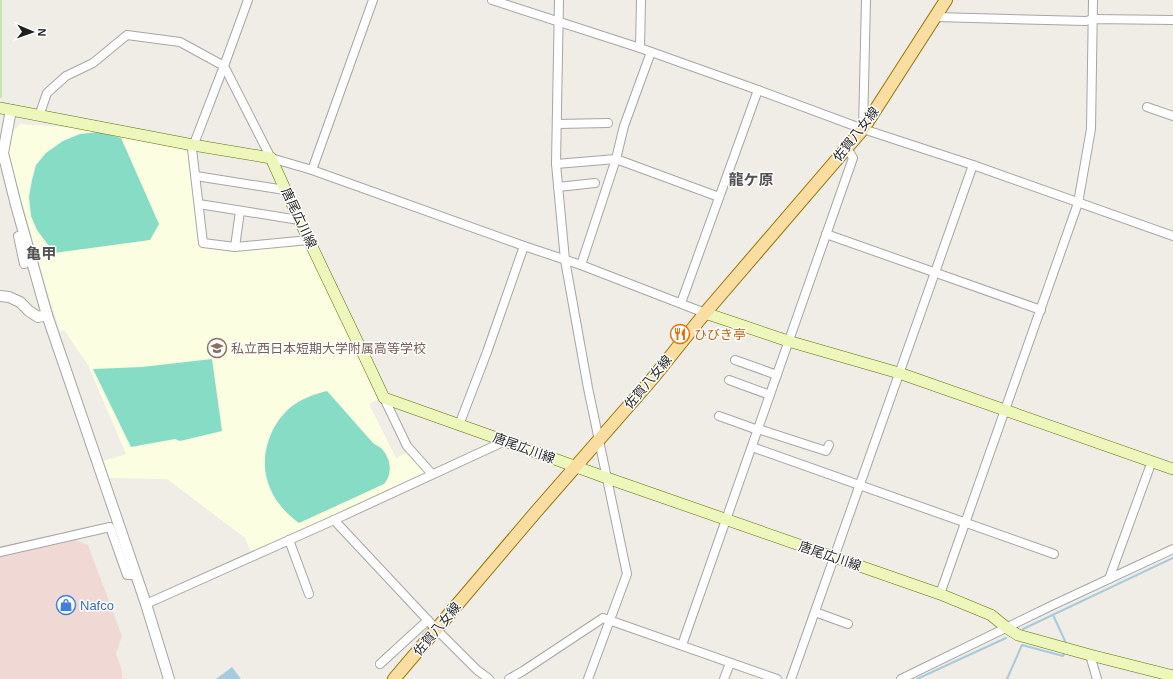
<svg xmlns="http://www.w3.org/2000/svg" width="1173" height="679" font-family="Arial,'Noto Sans JP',sans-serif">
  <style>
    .commercial { fill: #f0d9d5 }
    .education { fill: #fbfee0 }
    .grass { fill: #c4e8ad }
    .pitch { fill: #86dcc4 }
    .water { fill: #a7cadc }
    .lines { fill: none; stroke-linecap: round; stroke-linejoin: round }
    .stream { stroke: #a7cadc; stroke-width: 2 }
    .minor-casing { stroke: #a6a6a6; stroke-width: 10 }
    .tertiary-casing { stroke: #a6a6a6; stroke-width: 12 }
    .secondary-casing { stroke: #5c7308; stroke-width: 12 }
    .primary-casing { stroke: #957505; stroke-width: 14 }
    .minor { stroke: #fff; stroke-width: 8 }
    .tertiary { stroke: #fff; stroke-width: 10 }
    .secondary { stroke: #eef7bb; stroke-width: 11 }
    .primary { stroke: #f9dda1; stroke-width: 12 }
    .labels { text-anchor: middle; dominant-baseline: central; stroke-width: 3; stroke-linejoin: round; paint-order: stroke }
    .street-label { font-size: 13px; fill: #1f1f1f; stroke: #fff }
    .food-label { font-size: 13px; fill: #c56008; stroke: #fff; text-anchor: start }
    .education-label { font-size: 13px; fill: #785e54; stroke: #fff; text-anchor: start }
    .shop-label { font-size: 13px; fill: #366cbe; stroke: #fff; text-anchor: start }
    .quarter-label { font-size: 15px; font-weight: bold; fill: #525252; stroke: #fff }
  </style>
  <rect width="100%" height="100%" fill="#efede5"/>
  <path class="commercial" d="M 71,538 L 88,545 L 122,636 L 116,653 L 122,671 L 122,679 L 0,679 L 0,555 Z"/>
  <path class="education" d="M 20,124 L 76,128 L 191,148 L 202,246 L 306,242 L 381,398 L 369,404 L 396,458 L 408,452 L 428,473 L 251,553 L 245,538 L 167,479 L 109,478 L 104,461 L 126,454 L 88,365 L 64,330 L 60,331 L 46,287 L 10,159 L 9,151 L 12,136 L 14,130 Z"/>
  <rect class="grass" x="0" y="0" width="2" height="98"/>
  <g class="pitch">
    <path d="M 99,132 L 121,138 L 159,224 L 150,240 L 54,253 L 37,230 L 31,216 L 29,197 L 32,180 L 36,165 L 46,153 L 63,141 L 80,134 Z"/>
    <path d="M 212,359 L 222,431 L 180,441 L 175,439 L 131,447 L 93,369 L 142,367 Z"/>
    <path d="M 327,391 L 373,443 C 375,445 379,446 381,448 C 391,458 393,474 384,484 L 299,523 C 286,513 276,503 270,488 C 258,461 268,426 291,407 C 301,399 314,394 327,391 Z"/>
  </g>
  <path class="water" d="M 232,667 L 241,679 L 216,679 Z"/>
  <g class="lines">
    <g class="stream">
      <path d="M 1053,615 L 1066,643"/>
      <path d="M 1023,629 L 1173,558"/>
      <path d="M 917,679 L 1006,638"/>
      <path d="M 1007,679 L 1022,645 L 1063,656 L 1064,654"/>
    </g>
    <g class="minor-casing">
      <g id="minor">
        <path d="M 248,0 L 224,66 L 192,149 L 203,243 L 235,247 L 309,240"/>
        <path d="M 492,0 L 640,48 L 758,90 L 863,129 L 973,165 L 1173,236"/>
        <path d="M 559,0 L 556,164 L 565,260 L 588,388 L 627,574 L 588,679"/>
        <path d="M 936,17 L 1086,21 L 1093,19 L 1173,20"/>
        <path d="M 640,48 L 641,0"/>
        <path d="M 1147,107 L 1173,116"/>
        <path d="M 39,116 L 47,93 L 66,76 L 93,63 L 127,35 L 180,42 L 224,66 L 271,158 L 312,170 L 524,246 L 581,265 L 705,313"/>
        <path d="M 557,124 L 608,123"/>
        <path d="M 863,129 L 866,0"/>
        <path d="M 556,164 L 616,159 L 719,197"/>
        <path d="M 312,170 L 373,0"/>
        <path d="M 196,176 L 285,190"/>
        <path d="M 558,187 L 595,183"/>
        <path d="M 199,204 L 299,220"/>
        <path d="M 24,234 L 18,236 L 24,264"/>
        <path d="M 826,234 L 1041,310"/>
        <path d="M 235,247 L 240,211"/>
        <path d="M 581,265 L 616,159 L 624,126 L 651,52"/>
        <path d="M 681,303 L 758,90"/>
        <path d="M 735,360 L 777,375"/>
        <path d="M 729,380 L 770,395"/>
        <path d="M 384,398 L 407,446 L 432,474"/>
        <path d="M 719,416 L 758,430"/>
        <path d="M 459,425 L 487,352 L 524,246"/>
        <path d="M 758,429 L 826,451 L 829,445"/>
        <path d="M 752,447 L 1054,554"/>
        <path d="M 334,520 L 437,630 L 477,670 L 489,679"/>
        <path d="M 289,540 L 309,594"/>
        <path d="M 0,552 L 110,527 L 127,575 L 136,575"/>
        <path d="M 1109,579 L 1152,461"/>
        <path d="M 940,594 L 1078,203 L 1091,129 L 1093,0"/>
        <path d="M 146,604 L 334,520 L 505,441"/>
        <path d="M 815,612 L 848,624"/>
        <path d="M 682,645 L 853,158 L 847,148"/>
        <path d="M 1090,655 L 1097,679"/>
        <path d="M 380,664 L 428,620"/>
        <path d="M 509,679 L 523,671 L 603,618 L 777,679"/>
        <path d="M 724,679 L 730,663"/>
        <path d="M 791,679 L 973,165"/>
        <path d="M 901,679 L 1053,605 L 1173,549"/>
      </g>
    </g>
    <g class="tertiary-casing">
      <g id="tertiary">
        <path d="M 11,110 L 3,153 L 16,205 L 47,315 L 146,604 L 169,679"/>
        <path d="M 0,296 L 9,297 L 20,302 L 29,311 L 38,317 L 47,315"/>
      </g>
    </g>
    <g class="secondary-casing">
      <g id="secondary">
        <path d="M 0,108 L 193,145 L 271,158 C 307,239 347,318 384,398 L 505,441 L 607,478 L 940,594 L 991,615 L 1007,628 L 1018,635 L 1090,655 L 1173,676"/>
        <path d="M 705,313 L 788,341 L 899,373 L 1173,469"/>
      </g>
    </g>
    <g class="primary-casing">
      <path id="primary" d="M 394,679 L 535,513 L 653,378 L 705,313 L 863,129 L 946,0"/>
    </g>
    <use href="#minor" class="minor"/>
    <use href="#tertiary" class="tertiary"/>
    <use href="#secondary" class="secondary"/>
    <use href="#primary" class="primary"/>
  </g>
  <defs>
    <g id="restaurant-ring" transform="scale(1)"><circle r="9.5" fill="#fff" stroke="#e8710a" stroke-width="1.5"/><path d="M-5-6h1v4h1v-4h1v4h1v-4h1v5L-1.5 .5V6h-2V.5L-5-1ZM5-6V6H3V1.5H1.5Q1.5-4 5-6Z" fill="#e8710a"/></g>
    <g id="school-ring" transform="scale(1)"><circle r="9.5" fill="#fff" stroke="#8d6e63" stroke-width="1.5"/><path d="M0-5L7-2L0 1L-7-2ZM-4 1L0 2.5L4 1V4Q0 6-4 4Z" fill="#8d6e63"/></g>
    <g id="shop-ring" transform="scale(1)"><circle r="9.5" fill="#fff" stroke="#3f7fe0" stroke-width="1.5"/><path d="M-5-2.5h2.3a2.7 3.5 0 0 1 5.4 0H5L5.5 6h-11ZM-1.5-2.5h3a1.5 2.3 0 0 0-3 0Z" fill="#3f7fe0"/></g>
  </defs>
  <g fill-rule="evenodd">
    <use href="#restaurant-ring" x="680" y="334"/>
    <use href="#school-ring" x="217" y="348"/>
    <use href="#shop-ring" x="66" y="605"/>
  </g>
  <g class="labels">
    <g class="street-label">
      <text transform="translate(856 134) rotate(-52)">佐賀八女線</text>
      <text transform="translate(299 218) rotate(65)">唐尾広川線</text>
      <text transform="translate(648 382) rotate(-50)">佐賀八女線</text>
      <text transform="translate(524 448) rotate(20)">唐尾広川線</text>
      <text transform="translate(830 556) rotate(19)">唐尾広川線</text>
      <text transform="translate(437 629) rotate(-50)">佐賀八女線</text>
    </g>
    <g class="food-label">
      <text x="694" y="334">ひびき亭</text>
    </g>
    <g class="education-label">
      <text x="231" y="348">私立西日本短期大学附属高等学校</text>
    </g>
    <g class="shop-label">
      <text x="80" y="605">Nafco</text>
    </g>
    <g class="quarter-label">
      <text x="751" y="179">龍ケ原</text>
      <text x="41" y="253">亀甲</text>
    </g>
  </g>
  <g transform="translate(32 32) rotate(92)" stroke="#ffffff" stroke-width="3" paint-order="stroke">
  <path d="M0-3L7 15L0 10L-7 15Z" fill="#1f1f1f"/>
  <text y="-6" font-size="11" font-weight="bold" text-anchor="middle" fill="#1f1f1f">N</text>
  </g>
</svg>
